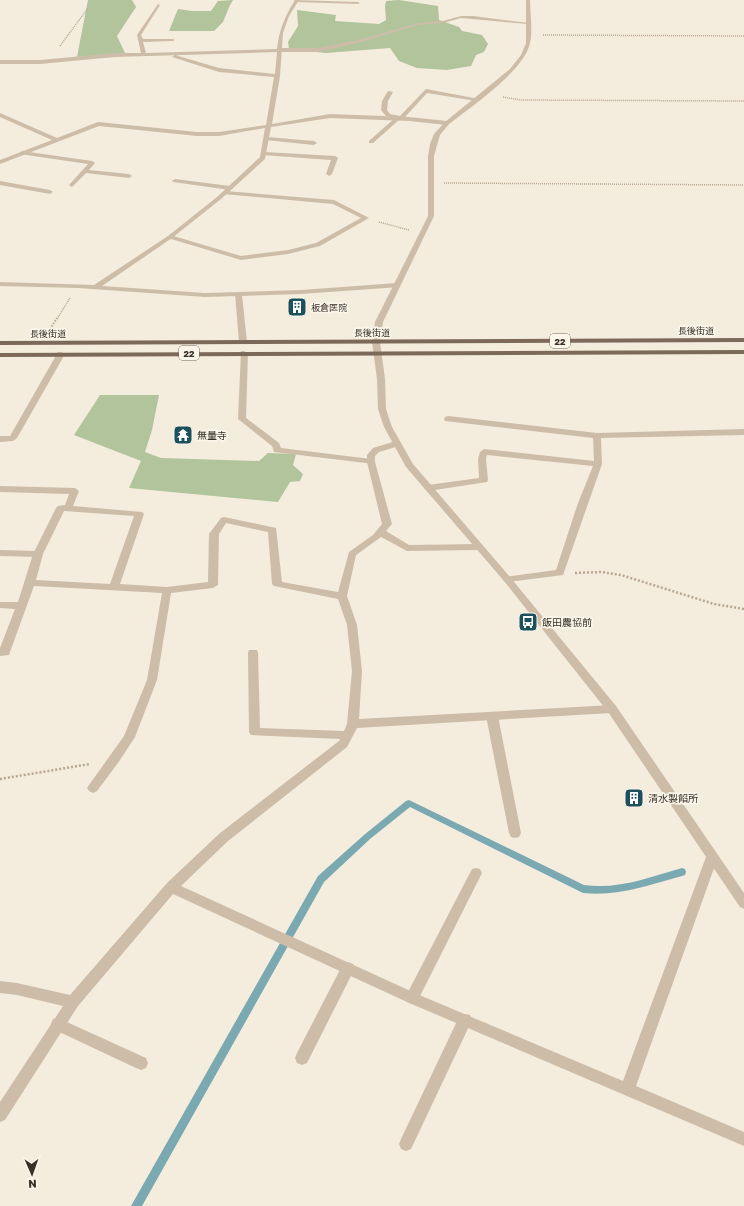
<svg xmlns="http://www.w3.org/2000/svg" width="744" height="1206" font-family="'Golos Text','Noto Sans JP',sans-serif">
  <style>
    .green { fill: #b1c49c }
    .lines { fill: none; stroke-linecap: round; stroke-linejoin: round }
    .stream { fill: #7aa9b2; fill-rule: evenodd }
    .path-far2 { stroke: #b8a792; stroke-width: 1.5; stroke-dasharray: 1 1; stroke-linecap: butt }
    .path-far1 { stroke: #b8a792; stroke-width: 2; stroke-dasharray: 1.5 1.5; stroke-linecap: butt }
    .path { stroke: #b8a792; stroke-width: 2.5; stroke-dasharray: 2 2; stroke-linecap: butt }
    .service { fill: #cdbda8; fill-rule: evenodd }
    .minor { fill: #cdbda8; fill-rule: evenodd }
    .tertiary { fill: #cdbda8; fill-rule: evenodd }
    .primary { fill: #7c6959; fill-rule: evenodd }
    .labels { text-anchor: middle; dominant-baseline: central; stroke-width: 3.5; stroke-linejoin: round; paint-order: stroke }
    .far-poi-label { font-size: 9px; fill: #393028; stroke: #fbf5ea; text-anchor: start }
    .far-street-label { font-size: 9px; fill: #393028; stroke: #fbf5ea }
    .shield { fill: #fbf5ea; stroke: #736b62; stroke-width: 1 }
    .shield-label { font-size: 9px; font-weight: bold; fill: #393028 }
    .poi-label { font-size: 10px; fill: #393028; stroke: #fbf5ea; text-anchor: start }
  </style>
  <rect width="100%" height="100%" fill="#f4ecdd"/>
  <g class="green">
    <path d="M 88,0 L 132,0 L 136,7 L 117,36 L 125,53 L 77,57 Z"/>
    <path d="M 233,0 L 230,5 L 223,22 L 214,31 L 169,31 L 178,9 L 192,11 L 211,11 L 218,1 Z"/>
    <path d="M 399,0 L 438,6 L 439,20 L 459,27 L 462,31 L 482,35 L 488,44 L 484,52 L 476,55 L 471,66 L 447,70 L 417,68 L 399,61 L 390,48 L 326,53 L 289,49 L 288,42 L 298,26 L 297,10 L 336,15 L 335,21 L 379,24 L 386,20 L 385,6 L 386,1 Z"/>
    <path d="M 100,395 L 159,395 L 152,430 L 145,452 L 161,458 L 259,461 L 268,453 L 296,454 L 293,465 L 303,474 L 300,481 L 290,482 L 278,502 L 129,488 L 141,461 L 74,435 Z"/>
  </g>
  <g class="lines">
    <path class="stream" d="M 409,800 L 584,885 C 618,890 650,877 682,868 L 685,869 L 686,872 L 685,875 L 682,876 C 649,885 617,897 583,893 L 410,807 L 370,839 L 324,882 L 142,1206 L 131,1206 L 318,876 L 364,835 L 406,801 Z"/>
    <g class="path-far2">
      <path d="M 543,35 L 744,36"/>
      <path d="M 60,46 L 88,8"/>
      <path d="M 503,97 L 521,100 L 744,101"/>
      <path d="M 444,183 L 744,185"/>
      <path d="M 379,222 L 409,230"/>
      <path d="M 57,319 L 70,298"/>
    </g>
    <path class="path-far1" d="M 50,329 L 57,318"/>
    <g class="path">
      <path d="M 575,573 L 601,572 L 621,575 L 714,604 L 744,609"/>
      <path d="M 0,779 L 90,764"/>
    </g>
    <g class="service">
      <path d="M 294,0 L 358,2 L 360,3 L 358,4 L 296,2 Z"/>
      <path d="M 461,16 L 473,16 L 529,23 L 527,24 L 461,18 L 443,23 L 418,25 L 365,41 L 319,52 L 280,52 L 277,50 L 280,48 L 319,48 L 362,39 L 418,23 L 443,21 Z"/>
      <path d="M 426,89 L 479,99 L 476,101 L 427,93 L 405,117 L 411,118 L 411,120 L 400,119 L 373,143 L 369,143 L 369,141 L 395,118 L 386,116 L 381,110 L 382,101 L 388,91 L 393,92 L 388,101 L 387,110 L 390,114 L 400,116 Z"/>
      <path d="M 267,137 L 314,141 L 317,143 L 314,145 L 265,140 L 265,138 Z"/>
      <path d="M 22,151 L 92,161 L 95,163 L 89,170 L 129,174 L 132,176 L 129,178 L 86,173 L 72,187 L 69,185 L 88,164 L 20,154 L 20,152 Z"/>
      <path d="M 264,152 L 335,156 L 338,158 L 332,174 L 329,176 L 326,174 L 331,160 L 262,155 L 262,153 Z"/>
      <path d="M 175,179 L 230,186 L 233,188 L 230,190 L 173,182 L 172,181 Z"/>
      <path d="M 0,181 L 50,190 L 53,192 L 50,194 L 0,185 Z"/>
      <path d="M 225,191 L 334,200 L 369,218 L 320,246 L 288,254 L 241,260 L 168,238 L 167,237 L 170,235 L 241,256 L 288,250 L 316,243 L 361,218 L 333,204 L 223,194 L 222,193 Z"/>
      <path d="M 235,293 L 238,293 L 242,295 L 247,342 L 243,344 L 239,342 Z"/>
      <path d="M 241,351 L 244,351 L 248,353 L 246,418 L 279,443 L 281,448 L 371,459 L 375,462 L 374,464 L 274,452 L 272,446 L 238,419 Z"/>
      <path d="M 58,352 L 61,352 L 65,354 L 17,438 L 13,441 L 0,442 L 0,436 L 10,436 Z"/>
      <path d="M 0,550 L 38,551 L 43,554 L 38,557 L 0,556 Z"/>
      <path d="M 492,712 L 496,713 L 498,716 L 521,833 L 519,837 L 515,838 L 511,837 L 509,833 L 486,716 L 488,713 Z"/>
      <path d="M 476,868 L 480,869 L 482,873 L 417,1002 L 412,1004 L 407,1002 L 405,998 L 407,994 L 472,869 Z"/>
      <path d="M 348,962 L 353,964 L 355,968 L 307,1063 L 302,1065 L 297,1063 L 295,1058 L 297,1053 L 343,964 Z"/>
      <path d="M 465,1014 L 470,1015 L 472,1020 L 411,1149 L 406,1151 L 401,1149 L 399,1144 L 401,1139 L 460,1015 Z"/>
      <path d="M 58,1018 L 146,1058 L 148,1063 L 146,1068 L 141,1070 L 136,1068 L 53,1029 L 51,1024 L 53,1019 Z"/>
    </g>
    <g class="minor">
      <path d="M 295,0 L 299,0 L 289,16 L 283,33 L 280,76 L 272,124 L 330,114 L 409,117 L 447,121 L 450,123 L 447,125 L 409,121 L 330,118 L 271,127 L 265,159 L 221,199 L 172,238 L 102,286 L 205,293 L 301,290 L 397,283 L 400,283 L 400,287 L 301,294 L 205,297 L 78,288 L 0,286 L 0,282 L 94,285 L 168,236 L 217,197 L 260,157 L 265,128 L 219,136 L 197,136 L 99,126 L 0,164 L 0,160 L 52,140 L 0,117 L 0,113 L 57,138 L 98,122 L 197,132 L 219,132 L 266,125 L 274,77 L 219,72 L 172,57 L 175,55 L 219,68 L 275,74 L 277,52 L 115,57 L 40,64 L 0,64 L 0,60 L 40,60 L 115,53 L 141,53 L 137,35 L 158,4 L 160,5 L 141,35 L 143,39 L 173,39 L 175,40 L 173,41 L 143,42 L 146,53 L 277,49 C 279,30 285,16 295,0 Z"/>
      <path d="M 448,416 L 597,433 L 744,429 L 744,435 L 601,438 L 602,464 L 563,575 L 507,582 L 502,579 L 504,577 L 556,570 L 578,503 L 593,466 L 487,455 L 486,459 L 488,480 L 487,482 L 428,491 L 424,488 L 428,485 L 479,478 L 478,459 L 480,452 L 484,449 L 594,461 L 593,438 L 445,421 L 444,419 L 445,417 Z"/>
      <path d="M 396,441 L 399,442 L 400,444 L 399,446 L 379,452 L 375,456 L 375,462 L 392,524 L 386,531 L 409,545 L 478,544 L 483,547 L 478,550 L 407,551 L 381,537 L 356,555 L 347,596 L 357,625 L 362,671 L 359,719 L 612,705 L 616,706 L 617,709 L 616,712 L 612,713 L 357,728 L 347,747 L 228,841 L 181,886 L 417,994 L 623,1081 L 706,857 L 708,853 L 712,852 L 716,853 L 718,857 L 636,1086 L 744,1132 L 744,1146 L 407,1002 L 173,894 L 78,1006 L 5,1120 L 0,1122 L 0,1102 L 63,1006 L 17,995 L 0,993 L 0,981 L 17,983 L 70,995 L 167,883 L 220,833 L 339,741 L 340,739 L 251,735 L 249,732 L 248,653 L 249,650 L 257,650 L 258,653 L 260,728 L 344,731 L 347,724 L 352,671 L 347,625 L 338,599 L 274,586 L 272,584 L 268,532 L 226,523 L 219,534 L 218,585 L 213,588 L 171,593 L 157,680 L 135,737 L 118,763 L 97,791 L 93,793 L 89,791 L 87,788 L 89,785 L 124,736 L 147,680 L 162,593 L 34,586 L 10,652 L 9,655 L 0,656 L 0,648 L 15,609 L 0,608 L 0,602 L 18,602 L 33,554 L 56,508 L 58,506 L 65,505 L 69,494 L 0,492 L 0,486 L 75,488 L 79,491 L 73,506 L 142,512 L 144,514 L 120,584 L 167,587 L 208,582 L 209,534 L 221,518 L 224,517 L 276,528 L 282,582 L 338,592 L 349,552 L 373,535 L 382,524 L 367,462 L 367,455 L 373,448 ZM 64,511 L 134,516 L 110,584 L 36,580 L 43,554 Z"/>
    </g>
    <path class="tertiary" d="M 526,0 L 530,0 C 530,13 533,31 530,43 C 525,70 471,107 449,124 L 440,135 L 434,156 L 434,216 L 383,322 L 380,342 L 385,379 L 386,409 L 392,427 L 413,464 L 510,577 L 616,706 L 744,893 L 744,909 L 740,907 L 608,712 L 504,581 L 406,467 L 384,427 L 378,409 L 377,379 L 372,342 L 375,322 L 428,216 L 428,156 L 430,144 L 434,134 L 445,122 L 510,69 L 521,55 L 526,43 Z"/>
    <g class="primary">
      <path d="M 744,338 L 744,342 L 0,345 L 0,341 Z"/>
      <path d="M 744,350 L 744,354 L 0,357 L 0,353 Z"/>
    </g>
  </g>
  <defs>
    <g id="building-square" transform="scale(1)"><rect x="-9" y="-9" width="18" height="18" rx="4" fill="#1c505d" stroke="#fbf5ea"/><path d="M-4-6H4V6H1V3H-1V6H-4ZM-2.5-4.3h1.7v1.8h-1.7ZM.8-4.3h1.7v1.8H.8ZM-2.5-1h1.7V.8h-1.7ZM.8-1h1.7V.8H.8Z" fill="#fff"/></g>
    <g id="temple-square" transform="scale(1)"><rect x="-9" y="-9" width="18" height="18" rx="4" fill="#1c505d" stroke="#fbf5ea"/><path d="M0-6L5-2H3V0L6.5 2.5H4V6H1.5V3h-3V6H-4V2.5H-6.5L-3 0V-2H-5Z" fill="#fff"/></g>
    <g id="bus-square" transform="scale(1)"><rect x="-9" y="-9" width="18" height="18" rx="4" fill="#1c505d" stroke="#fbf5ea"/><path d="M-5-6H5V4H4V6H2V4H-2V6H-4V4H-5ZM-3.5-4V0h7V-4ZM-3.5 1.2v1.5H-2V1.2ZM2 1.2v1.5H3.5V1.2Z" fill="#fff"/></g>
  </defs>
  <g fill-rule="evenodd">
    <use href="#building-square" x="297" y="307"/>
    <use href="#temple-square" x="183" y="435"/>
    <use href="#bus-square" x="528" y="622"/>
    <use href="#building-square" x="634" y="798"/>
  </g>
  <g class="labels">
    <g class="far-poi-label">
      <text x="311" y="307">板倉医院</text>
    </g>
    <g class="far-street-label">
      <text x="696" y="330">長後街道</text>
      <text x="372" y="332">長後街道</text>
      <text x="48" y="333">長後街道</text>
    </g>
    <g class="shield">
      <rect x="550" y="334" width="20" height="14" rx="3"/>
      <rect x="179" y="346" width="20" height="14" rx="3"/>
    </g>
    <g class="shield-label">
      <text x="560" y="341">22</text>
      <text x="189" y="353">22</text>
    </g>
    <g class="poi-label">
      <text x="197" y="435">無量寺</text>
      <text x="542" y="622">飯田農協前</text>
      <text x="648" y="798">清水製餡所</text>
    </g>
  </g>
  <g transform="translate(32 1174) rotate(178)" stroke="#fbf5ea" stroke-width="3" paint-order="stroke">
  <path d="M0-3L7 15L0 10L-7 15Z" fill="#393028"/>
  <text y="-6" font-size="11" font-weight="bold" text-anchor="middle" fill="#393028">N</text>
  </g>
</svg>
